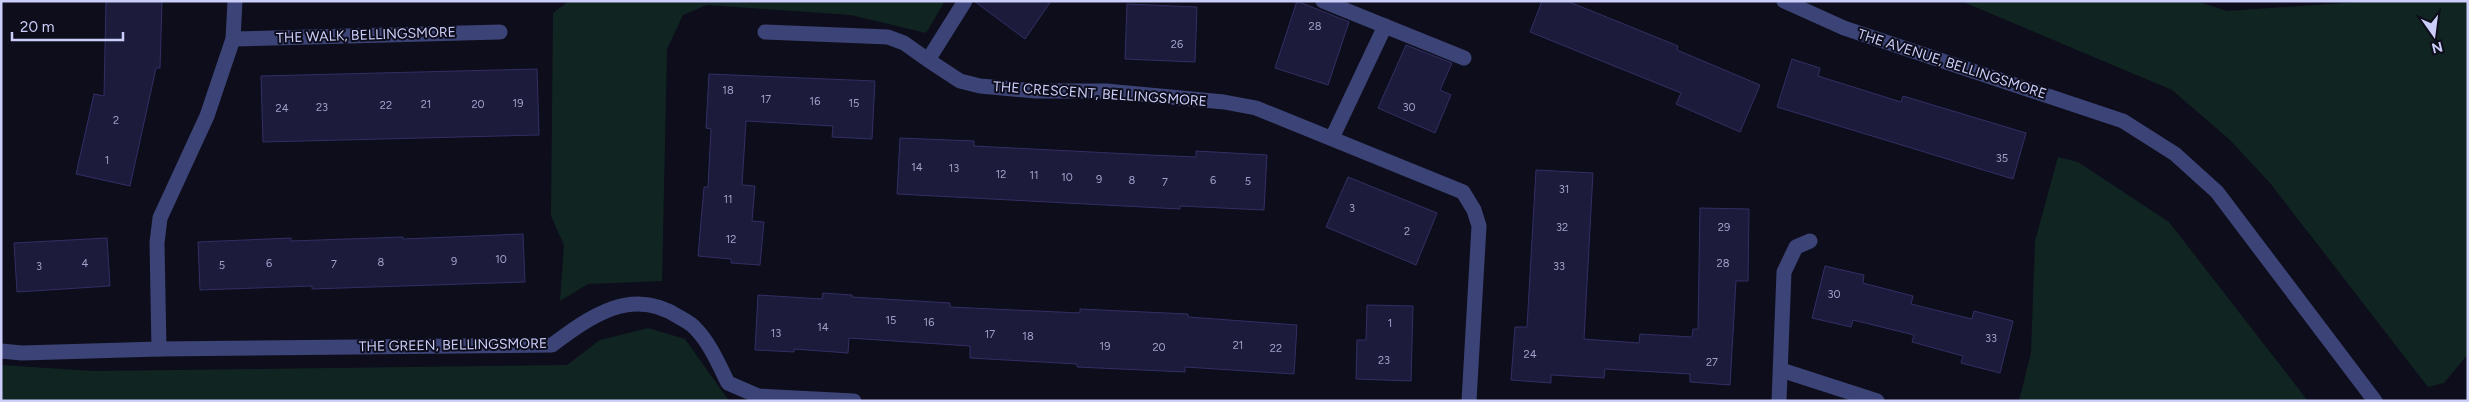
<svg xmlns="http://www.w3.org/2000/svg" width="2469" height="402" font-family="Figtree,sans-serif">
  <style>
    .green { fill: #102521 }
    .building { fill: #1c1b3b; stroke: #312f64 }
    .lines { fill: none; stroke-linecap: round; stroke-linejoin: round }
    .minor { stroke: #3c4376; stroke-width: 15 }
    .labels { text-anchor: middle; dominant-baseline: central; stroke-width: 4; stroke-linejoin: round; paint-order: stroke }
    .number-label { font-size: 11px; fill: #a0a1ca }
    .street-label { font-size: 14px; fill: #cccefa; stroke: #0d0d1b }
  </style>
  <rect width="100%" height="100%" fill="#0d0d1b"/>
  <g class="green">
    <path d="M 569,1 L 945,1 L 926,33 L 851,15 L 707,5 L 683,15 L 667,49 L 662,281 L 588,284 L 560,301 L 564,245 L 551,216 L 553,13 Z"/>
    <path d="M 1961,1 L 2196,1 L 2227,11 L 2374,1 L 2468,1 L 2468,354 L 2444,383 L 2428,387 L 2270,183 L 2230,140 L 2172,90 Z"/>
    <path d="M 2058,157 L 2078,162 L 2169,222 L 2308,401 L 2019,401 L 2031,353 L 2035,241 Z"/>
    <path d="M 648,328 L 685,339 L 729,401 L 1,401 L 1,365 L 94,371 L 567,365 L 600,340 Z"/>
  </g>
  <g class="building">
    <path d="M 106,1 L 162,1 L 160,68 L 156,68 L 130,186 L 76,174 L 94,94 L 104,96 Z"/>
    <path d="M 974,1 L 1051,1 L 1025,39 Z"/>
    <path d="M 1297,1 L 1349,22 L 1328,85 L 1275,68 Z"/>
    <path d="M 1542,1 L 1567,1 L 1678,46 L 1677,50 L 1760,85 L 1740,132 L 1676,104 L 1681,93 L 1530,32 Z"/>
    <path d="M 1127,4 L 1197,7 L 1195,62 L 1125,59 Z"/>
    <path d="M 1406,45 L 1452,63 L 1440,90 L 1451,95 L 1435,133 L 1378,108 Z"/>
    <path d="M 1792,59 L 1820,68 L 1818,76 L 1901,102 L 1903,96 L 2026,133 L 2013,179 L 1777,107 Z"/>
    <path d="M 537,69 L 539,135 L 263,142 L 261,76 Z"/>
    <path d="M 709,74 L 875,81 L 872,139 L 832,137 L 833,126 L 746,121 L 742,185 L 755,186 L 752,221 L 764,222 L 760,265 L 731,263 L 731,259 L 698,256 L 704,187 L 708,187 L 711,129 L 706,128 Z"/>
    <path d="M 900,138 L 974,141 L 974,146 L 1150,155 L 1196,157 L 1196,151 L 1267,155 L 1264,210 L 1180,206 L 1180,209 L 897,194 Z"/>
    <path d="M 1536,170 L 1593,173 L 1584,339 L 1639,343 L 1640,334 L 1692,337 L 1693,329 L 1698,329 L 1700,208 L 1749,209 L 1748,281 L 1736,281 L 1730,385 L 1690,382 L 1690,374 L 1605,369 L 1604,378 L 1551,375 L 1551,383 L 1511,380 L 1515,327 L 1527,327 Z"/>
    <path d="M 1348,177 L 1437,213 L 1416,265 L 1326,227 Z"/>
    <path d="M 523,234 L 525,282 L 312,289 L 312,286 L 200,290 L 198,242 L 291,238 L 291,241 L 403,237 L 403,239 Z"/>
    <path d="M 107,238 L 110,286 L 17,292 L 14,243 Z"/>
    <path d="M 1825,266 L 1864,275 L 1863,283 L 1913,296 L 1911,304 L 1972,319 L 1974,311 L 2013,321 L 2000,373 L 1961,363 L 1963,356 L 1912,342 L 1914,335 L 1853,320 L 1851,327 L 1812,318 Z"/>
    <path d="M 823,293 L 852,295 L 852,297 L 950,303 L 950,307 L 1080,313 L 1080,309 L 1188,314 L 1188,317 L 1297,325 L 1294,374 L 1185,367 L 1185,372 L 1077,367 L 1077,364 L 970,358 L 970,346 L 849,338 L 848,353 L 794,349 L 794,352 L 755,350 L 758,295 L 822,299 Z"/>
    <path d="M 1367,305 L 1413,306 L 1411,381 L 1356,379 L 1357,340 L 1366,340 Z"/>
  </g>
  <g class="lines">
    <g class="minor">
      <path d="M 965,1 L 928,60 L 960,81 L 980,86 L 1036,91 L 1106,91 L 1224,102 L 1256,108 L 1463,192 L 1474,210 L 1479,226 L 1469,401"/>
      <path d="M 1323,1 L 1464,58"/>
      <path d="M 1784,1 L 1844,28 L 2123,121 L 2175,154 L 2217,192 L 2375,401"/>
      <path d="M 765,32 L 888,37 L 904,43 L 928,60"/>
      <path d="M 233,39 L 500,32"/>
      <path d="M 1332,138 L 1385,26"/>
      <path d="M 159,349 L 157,243 L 160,218 L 207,116 L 233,39 L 235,1"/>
      <path d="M 1,351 L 22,353 L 159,349 L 552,345 C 591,316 632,286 679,317 C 684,320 691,323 695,328 C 710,343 719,365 728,383 L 758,396 L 854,401"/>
      <path d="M 1781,370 L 1877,401"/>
      <path d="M 1779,401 L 1784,272 L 1796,247 L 1810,241"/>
    </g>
  </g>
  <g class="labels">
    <g class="number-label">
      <text x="1315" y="26">28</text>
      <text x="1177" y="44">26</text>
      <text x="728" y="90">18</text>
      <text x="766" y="99">17</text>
      <text x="815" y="101">16</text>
      <text x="518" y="103">19</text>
      <text x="854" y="103">15</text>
      <text x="426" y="104">21</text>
      <text x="478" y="104">20</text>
      <text x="386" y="105">22</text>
      <text x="322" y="107">23</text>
      <text x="1409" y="107">30</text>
      <text x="282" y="108">24</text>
      <text x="116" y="120">2</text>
      <text x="2002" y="158">35</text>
      <text x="107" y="160">1</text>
      <text x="917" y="167">14</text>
      <text x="954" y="168">13</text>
      <text x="1001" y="174">12</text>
      <text x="1034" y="175">11</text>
      <text x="1067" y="177">10</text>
      <text x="1099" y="179">9</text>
      <text x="1132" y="180">8</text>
      <text x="1213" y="180">6</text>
      <text x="1248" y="181">5</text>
      <text x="1165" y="182">7</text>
      <text x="1564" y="189">31</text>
      <text x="728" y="199">11</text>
      <text x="1352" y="208">3</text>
      <text x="1562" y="227">32</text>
      <text x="1724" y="227">29</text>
      <text x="1407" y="231">2</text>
      <text x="731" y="239">12</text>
      <text x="501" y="259">10</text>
      <text x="454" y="261">9</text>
      <text x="381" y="262">8</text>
      <text x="85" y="263">4</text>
      <text x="269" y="263">6</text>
      <text x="1723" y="263">28</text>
      <text x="334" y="264">7</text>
      <text x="222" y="265">5</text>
      <text x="39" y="266">3</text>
      <text x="1559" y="266">33</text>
      <text x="1834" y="294">30</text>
      <text x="891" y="320">15</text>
      <text x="929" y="322">16</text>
      <text x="1390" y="323">1</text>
      <text x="823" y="327">14</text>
      <text x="776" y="333">13</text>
      <text x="990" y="334">17</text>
      <text x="1028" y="336">18</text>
      <text x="1991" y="338">33</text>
      <text x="1238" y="345">21</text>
      <text x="1105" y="346">19</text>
      <text x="1159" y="347">20</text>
      <text x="1276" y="348">22</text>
      <text x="1530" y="354">24</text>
      <text x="1384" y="360">23</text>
      <text x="1712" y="362">27</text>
    </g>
    <g class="street-label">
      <text transform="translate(366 35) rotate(-2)">THE WALK, BELLINGSMORE</text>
      <text transform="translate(1952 64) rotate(18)">THE AVENUE, BELLINGSMORE</text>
      <text transform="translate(1100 94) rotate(4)">THE CRESCENT, BELLINGSMORE</text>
      <text transform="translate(453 345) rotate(-1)">THE GREEN, BELLINGSMORE</text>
    </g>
  </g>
  <rect width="2469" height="402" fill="none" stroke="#cccefa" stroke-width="5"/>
  <g transform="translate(2434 35) rotate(166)" stroke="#0d0d1b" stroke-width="4" paint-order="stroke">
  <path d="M0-4L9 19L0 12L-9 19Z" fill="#cccefa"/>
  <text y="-8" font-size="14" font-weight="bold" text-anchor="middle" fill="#cccefa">N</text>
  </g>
  <path d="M12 32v8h111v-8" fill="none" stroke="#cccefa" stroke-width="2.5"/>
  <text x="20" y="32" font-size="15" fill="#cccefa" stroke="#0d0d1b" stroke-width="4" paint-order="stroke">20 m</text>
</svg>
